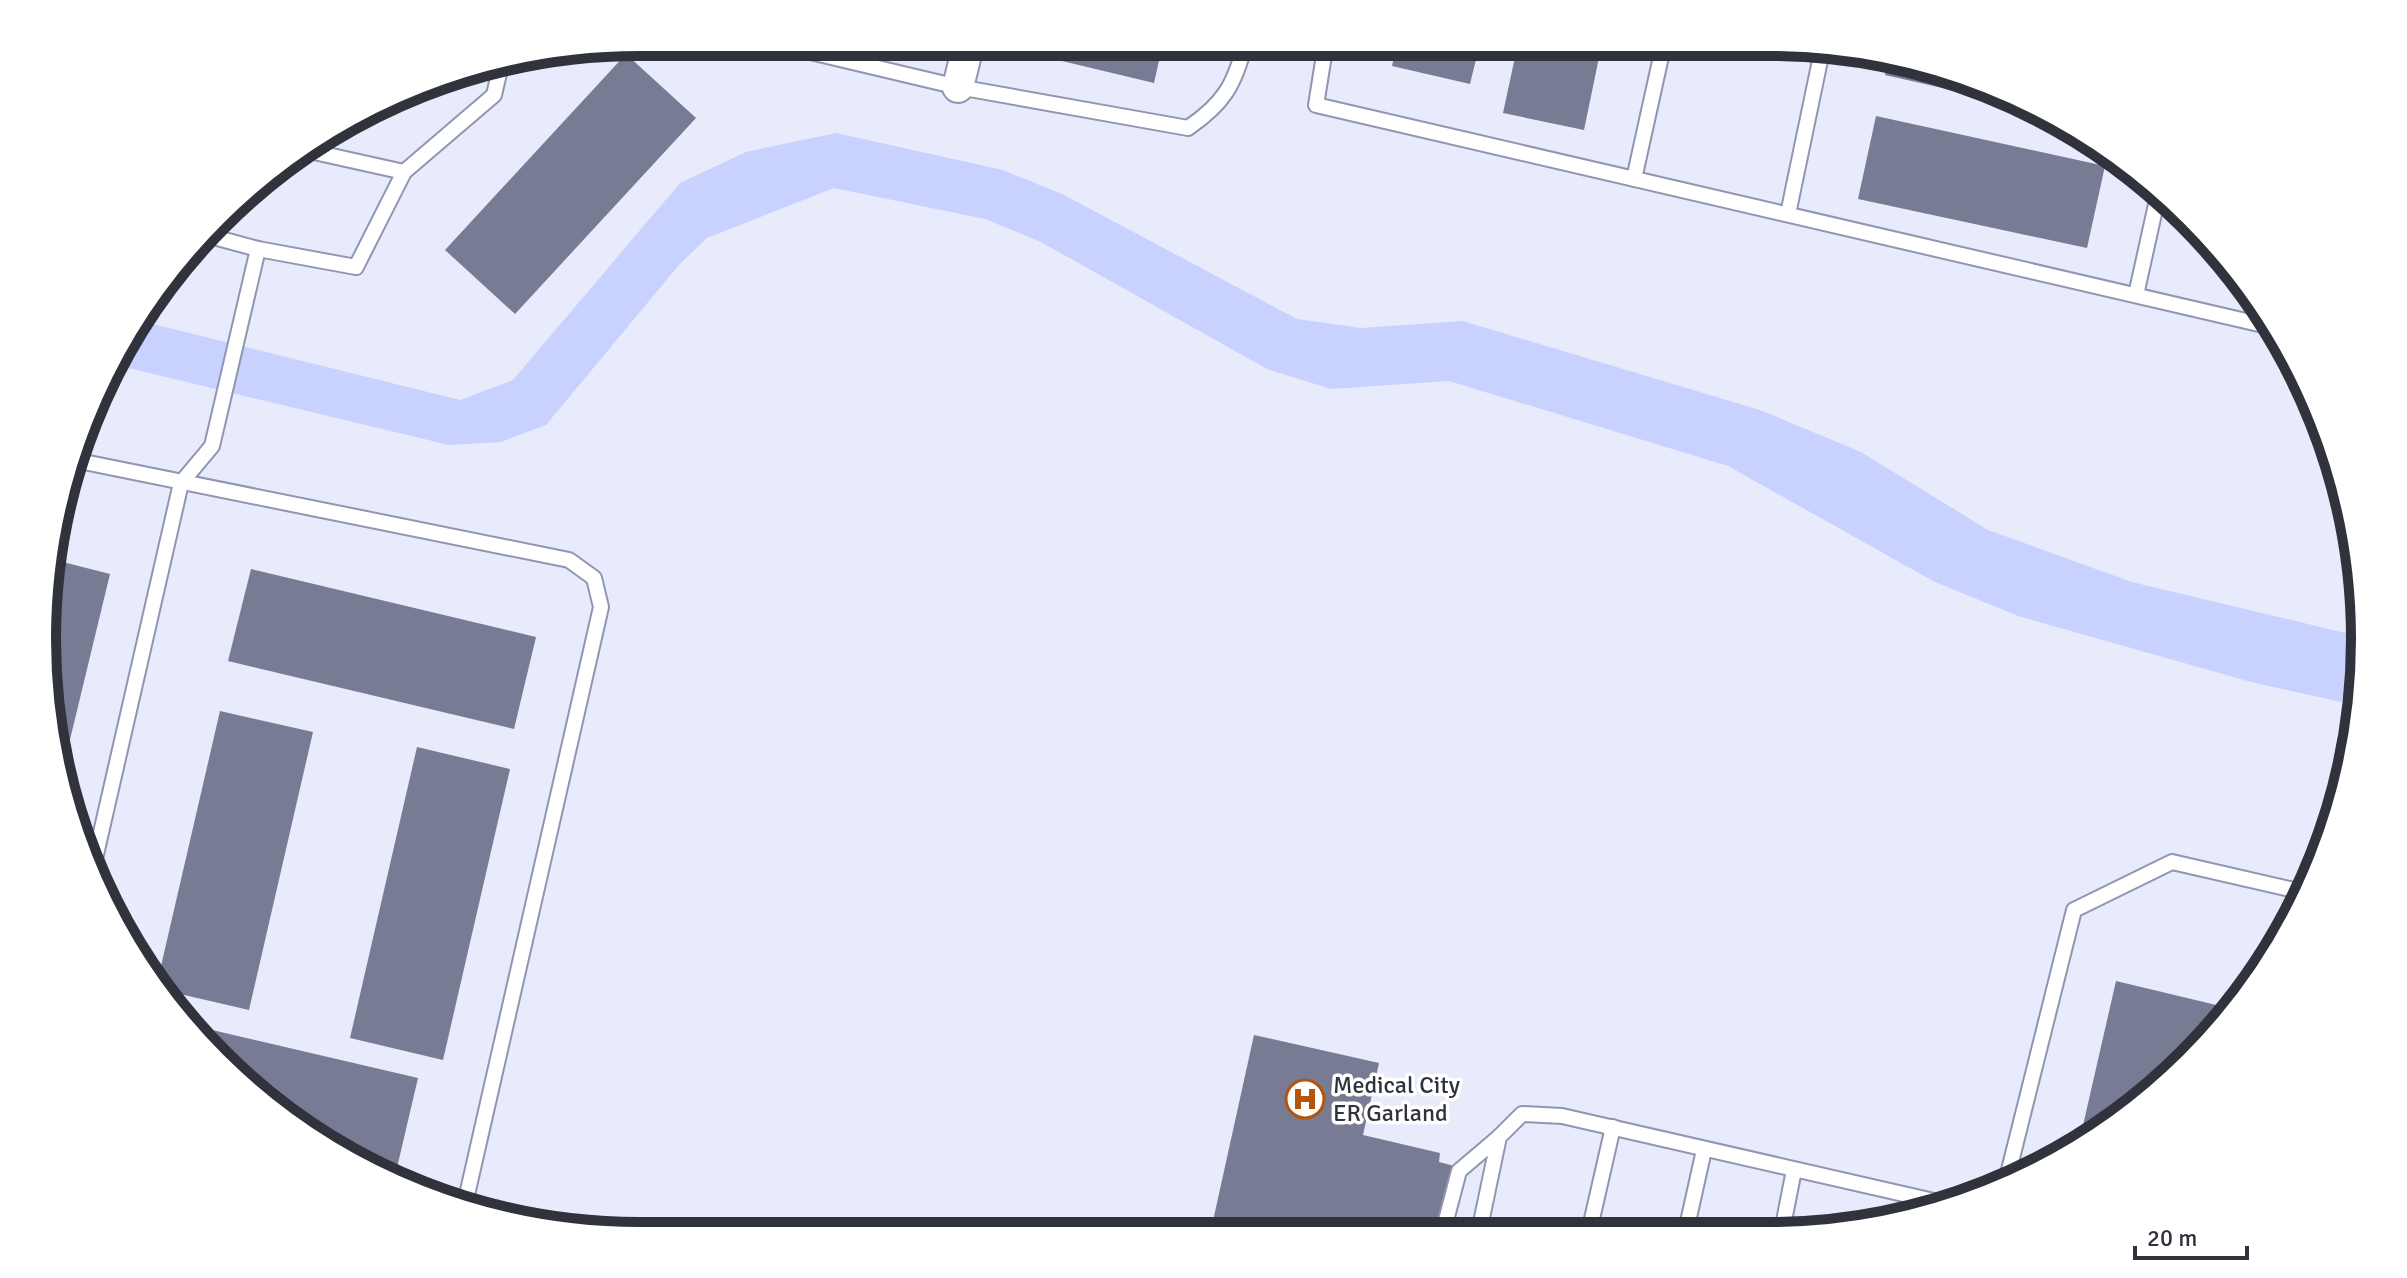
<svg xmlns="http://www.w3.org/2000/svg" width="2407" height="1278" font-family="Signika,sans-serif">
  <style>
    .water { fill: #c9d2ff }
    .building { fill: #777c94 }
    .lines { fill: none; stroke-linecap: round; stroke-linejoin: round }
    .lane-casing { stroke: #9096af; stroke-width: 18 }
    .street-casing { stroke: #9096af; stroke-width: 34 }
    .lane { stroke: #fff; stroke-width: 14 }
    .street { stroke: #fff; stroke-width: 30 }
    .labels { text-anchor: middle; dominant-baseline: central; stroke-width: 7; stroke-linejoin: round; paint-order: stroke }
    .poi-label { font-size: 24px; fill: #30323c; stroke: #fff; text-anchor: start }
    .rim { fill: none; stroke: #30323c; stroke-width: 10 }
  </style>
  <rect width="100%" height="100%" fill="#e8ebfc"/>
  <path class="water" d="M 836,133 L 1003,170 L 1064,195 L 1297,319 L 1361,328 L 1463,321 L 1760,410 L 1861,452 L 1988,530 L 2132,582 L 2362,637 L 2364,679 L 2359,706 L 2251,682 L 2018,616 L 1933,581 L 1728,466 L 1449,381 L 1331,389 L 1267,369 L 1041,242 L 985,219 L 834,188 L 707,238 L 679,265 L 546,425 L 501,442 L 449,445 L 116,365 L 137,320 L 460,400 L 513,380 L 680,183 L 746,152 Z"/>
  <g class="building">
    <path d="M 1067,42 L 1163,43 L 1154,83 L 1062,61 Z"/>
    <path d="M 1397,43 L 1480,43 L 1470,84 L 1392,66 Z"/>
    <path d="M 1518,43 L 1602,43 L 1584,130 L 1503,113 Z"/>
    <path d="M 626,54 L 696,118 L 515,314 L 445,250 Z"/>
    <path d="M 1889,57 L 1922,62 L 2044,111 L 1885,75 Z"/>
    <path d="M 409,94 L 407,104 L 395,102 L 407,95 Z"/>
    <path d="M 1876,116 L 2105,166 L 2087,248 L 1858,199 Z"/>
    <path d="M 55,560 L 110,574 L 60,781 L 43,679 Z"/>
    <path d="M 251,569 L 536,637 L 514,729 L 228,661 Z"/>
    <path d="M 220,711 L 313,732 L 249,1010 L 167,991 L 158,979 Z"/>
    <path d="M 417,747 L 510,769 L 443,1060 L 350,1038 Z"/>
    <path d="M 2116,981 L 2233,1009 L 2217,1032 L 2131,1113 L 2079,1143 Z"/>
    <path d="M 191,1025 L 418,1078 L 396,1172 L 359,1163 L 217,1061 Z"/>
    <path d="M 1254,1035 L 1379,1063 L 1363,1135 L 1440,1153 L 1439,1162 L 1466,1169 L 1452,1229 L 1423,1223 L 1421,1232 L 1211,1230 Z"/>
  </g>
  <g class="lines">
    <g class="lane-casing">
      <g id="lane">
        <path d="M 768,42 L 958,87 L 1188,128 C 1223,104 1235,85 1245,43"/>
        <path d="M 1326,43 L 1316,105 L 2276,328"/>
        <path d="M 305,150 L 404,172"/>
        <path d="M 1634,179 L 1664,43"/>
        <path d="M 1788,214 L 1823,46"/>
        <path d="M 258,249 L 356,267 L 404,172 L 494,95 L 501,65"/>
        <path d="M 2136,295 L 2159,191"/>
        <path d="M 74,460 L 569,560 L 594,578 L 601,607 L 464,1208"/>
        <path d="M 92,872 L 181,483 L 212,446 L 258,249 L 210,236"/>
        <path d="M 2005,1186 L 2074,910 L 2172,862 L 2307,893"/>
        <path d="M 1686,1231 L 1704,1150"/>
        <path d="M 1782,1231 L 1794,1170"/>
        <path d="M 1443,1232 L 1459,1171 L 1499,1137"/>
        <path d="M 1479,1232 L 1499,1137 L 1522,1114 L 1562,1116 L 1947,1204"/>
        <path d="M 1589,1232 L 1613,1127"/>
      </g>
    </g>
    <g class="street-casing">
      <path id="street" d="M 958,87 L 969,42"/>
    </g>
    <use href="#lane" class="lane"/>
    <use href="#street" class="street"/>
  </g>
  <defs>
    <g id="hospital-ring" transform="scale(2)"><circle r="9.5" fill="#fff" stroke="#b45509" stroke-width="1.5"/><path d="M-5-5h3v3.5h4V-5h3V5h-3V1.5h-4V5h-3Z" fill="#b45509"/></g>
  </defs>
  <g fill-rule="evenodd">
    <use href="#hospital-ring" x="1305" y="1099"/>
  </g>
  <g class="labels">
    <g class="poi-label">
      <text x="1333" y="1085">Medical City<tspan x="1333" dy="28">ER Garland</tspan></text>
    </g>
  </g>
  <path d="M0 0H2407V1278H0ZM639 56H1768A583 583 0 0 1 2351 639V639A583 583 0 0 1 1768 1222H639A583 583 0 0 1 56 639V639A583 583 0 0 1 639 56Z" fill="#fff" fill-rule="evenodd"/>
  <path class="rim" d="M639 56H1768A583 583 0 0 1 2351 639V639A583 583 0 0 1 1768 1222H639A583 583 0 0 1 56 639V639A583 583 0 0 1 639 56Z"/>
  <path d="M2135 1246v12h112v-12" fill="none" stroke="#30323c" stroke-width="4"/>
  <text x="2147" y="1246" font-size="24" fill="#30323c" stroke="#ffffff" stroke-width="6" paint-order="stroke">20 m</text>
</svg>
